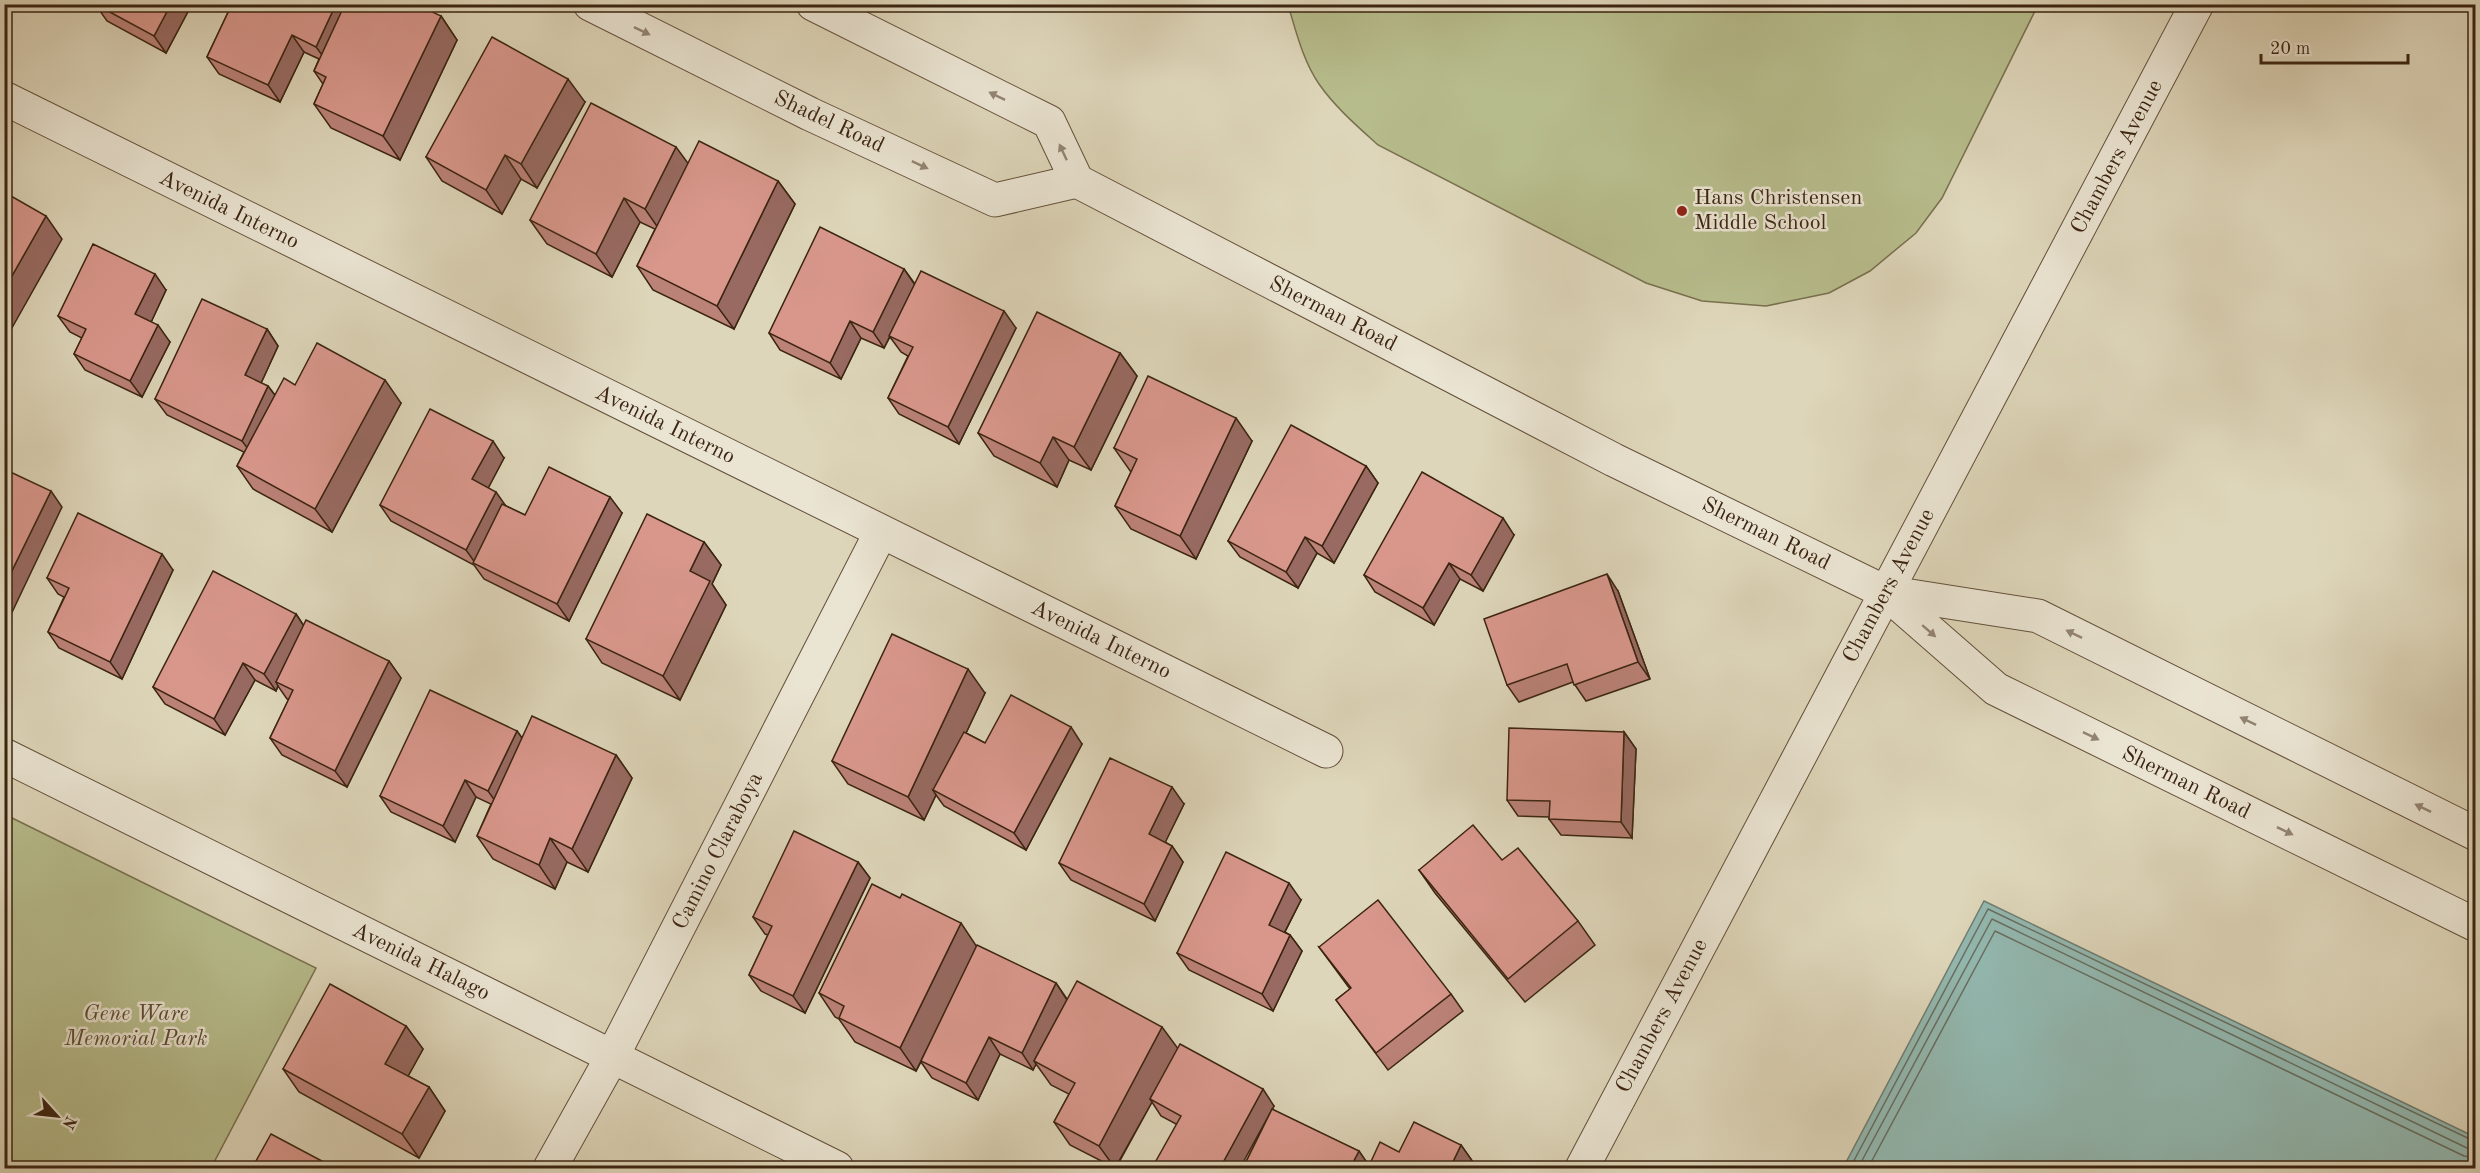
<svg xmlns="http://www.w3.org/2000/svg" width="2480" height="1173" font-family="'Old Standard TT',serif">
  <style>
    .green { fill: #b7bc8c; stroke: #79704e; stroke-width: 1.5 }
    .water { fill: #93b9b1; stroke: #707d71; stroke-width: 1.5 }
    .lines { fill: none; stroke-linecap: round; stroke-linejoin: round }
    .shore { stroke: #676e61; stroke-width: 1.5 }
    .minor-casing { stroke: #64503b; stroke-width: 35 }
    .minor { stroke: #eae4d2; stroke-width: 33 }
    .wall { fill: #bb8278; stroke: #3b2411; stroke-width: 1.5 }
    .shaded-wall { fill: #986a62; stroke: #3b2411; stroke-width: 1.5 }
    .building { fill: #d9978c; stroke: #3b2411; stroke-width: 1.5 }
    .oneway { fill: #928472 }
    .poi-dot { fill: #8f2418; stroke: #eae4d2; stroke-width: 2 }
    .labels { text-anchor: middle; dominant-baseline: central; stroke-width: 5; stroke-linejoin: round; paint-order: stroke }
    .street-label { font-size: 22px; fill: #3b2411; stroke: #eae4d2 }
    .poi-label { font-size: 22px; fill: #3b2411; stroke: #eae4d2; text-anchor: start }
    .park-label { font-size: 22px; font-style: italic; fill: #5a4a30; stroke: #eae4d2 }
  </style>
  <rect width="100%" height="100%" fill="#ded6ba"/>
  <filter id="stains"><feTurbulence type="fractalNoise" baseFrequency=".00333" numOctaves="4"/><feColorMatrix values="0 0 0 0 .2 0 0 0 0 .09 0 0 0 0 .02 0 0 0 .5 -.17"/></filter>
  <radialGradient id="worn" r=".72"><stop offset=".6" stop-color="#630" stop-opacity="0"/><stop offset="1" stop-color="#630" stop-opacity=".3"/></radialGradient>
  <g class="green">
    <path d="M 1288,5 L 1288,4 L 2038,5 L 1942,198 L 1916,233 L 1870,271 L 1829,293 L 1766,306 L 1702,301 L 1646,283 L 1378,145 C 1357,126 1335,107 1319,84 C 1303,61 1296,31 1288,5 Z"/>
    <path d="M 4,814 L 316,968 L 211,1168 L 5,1168 Z"/>
  </g>
  <path class="water" d="M 1984,901 L 2475,1137 L 2475,1168 L 1843,1168 Z"/>
  <g class="lines">
    <g class="shore">
      <path d="M 1850,1168 L 1988,909 L 2476,1142"/>
      <path d="M 1858,1168 L 1992,919 L 2467,1148 L 2476,1149"/>
      <path d="M 1868,1168 L 1995,931 L 2464,1156 L 2476,1158"/>
    </g>
    <g class="minor-casing">
      <g id="minor">
        <path d="M 590,4 L 810,114 L 995,200 L 1077,181"/>
        <path d="M 813,4 L 1049,122 L 1077,181 L 1614,460 L 1885,592 L 1996,689 L 2476,925"/>
        <path d="M 4,98 L 1326,751"/>
        <path d="M 1885,592 L 2038,616 L 2476,834"/>
        <path d="M 4,755 L 837,1168"/>
        <path d="M 550,1168 L 612,1057 L 881,532"/>
        <path d="M 1582,1168 L 2197,4"/>
      </g>
    </g>
    <use href="#minor" class="minor"/>
  </g>
  <g class="wall">
    <path d="M 95,4 L 192,4 L 166,53 L 107,21 Z"/>
    <path d="M 232,4 L 441,16 L 457,40 L 400,160 L 331,128 L 314,104 L 323,84 L 314,71 L 319,59 L 304,52 L 280,102 L 219,74 L 207,57 Z"/>
    <path d="M 585,102 L 537,188 L 521,179 L 502,214 L 442,181 L 426,157 Z"/>
    <path d="M 688,163 L 778,181 L 795,204 L 734,329 L 653,290 L 637,266 L 655,229 L 640,222 L 612,277 L 547,244 L 530,220 Z"/>
    <path d="M 904,269 L 915,284 L 1016,328 L 959,444 L 899,414 L 888,398 L 908,356 L 901,352 L 890,337 L 884,348 L 861,338 L 841,379 L 780,350 L 769,333 Z"/>
    <path d="M 166,290 L 151,322 L 170,342 L 142,397 L 85,370 L 74,354 L 82,338 L 70,332 L 58,316 Z"/>
    <path d="M 267,329 L 278,346 L 261,383 L 268,386 L 275,395 L 295,385 L 401,403 L 332,532 L 253,489 L 237,466 L 244,452 L 167,415 L 155,399 Z"/>
    <path d="M 1120,353 L 1137,376 L 1091,470 L 1069,460 L 1057,487 L 994,456 L 978,433 Z"/>
    <path d="M 1252,441 L 1196,559 L 1131,529 L 1115,506 L 1131,472 L 1114,448 Z"/>
    <path d="M 504,458 L 488,488 L 506,506 L 525,515 L 622,513 L 569,621 L 484,579 L 474,565 L 391,521 L 380,505 Z"/>
    <path d="M 1366,466 L 1378,483 L 1334,563 L 1317,553 L 1298,588 L 1240,557 L 1228,541 Z"/>
    <path d="M 1514,535 L 1483,591 L 1460,579 L 1434,625 L 1375,592 L 1364,575 Z"/>
    <path d="M 704,542 L 721,565 L 712,584 L 726,605 L 680,700 L 602,663 L 586,639 Z"/>
    <path d="M 173,570 L 122,679 L 59,648 L 48,632 L 64,597 L 58,594 L 47,578 Z"/>
    <path d="M 1618,591 L 1650,679 L 1586,701 L 1573,682 L 1519,702 L 1507,685 Z"/>
    <path d="M 296,614 L 304,626 L 389,661 L 401,678 L 347,787 L 282,755 L 270,738 L 289,699 L 287,699 L 278,686 L 276,691 L 255,680 L 225,735 L 165,704 L 153,687 Z"/>
    <path d="M 985,693 L 966,733 L 985,743 L 1082,744 L 1026,850 L 944,806 L 936,795 L 924,820 L 848,784 L 832,761 Z"/>
    <path d="M 517,731 L 522,738 L 616,755 L 632,778 L 588,872 L 567,862 L 555,889 L 493,859 L 477,836 L 491,804 L 476,797 L 455,842 L 391,812 L 380,796 Z"/>
    <path d="M 1624,732 L 1636,749 L 1632,838 L 1561,835 L 1549,819 L 1549,817 L 1518,816 L 1507,800 Z"/>
    <path d="M 1184,804 L 1165,842 L 1172,846 L 1183,862 L 1155,921 L 1071,880 L 1059,863 Z"/>
    <path d="M 1502,860 L 1578,921 L 1595,945 L 1525,1002 L 1435,893 L 1419,870 Z"/>
    <path d="M 858,862 L 870,878 L 805,1013 L 761,991 L 749,975 L 768,935 L 765,934 L 753,917 Z"/>
    <path d="M 1301,900 L 1285,932 L 1290,935 L 1302,951 L 1273,1011 L 1189,970 L 1177,953 Z"/>
    <path d="M 977,946 L 1056,983 L 1067,999 L 1177,1048 L 1274,1106 L 1272,1110 L 1359,1151 L 1369,1166 L 1399,1152 L 1461,1145 L 1473,1162 L 1470,1168 L 1243,1168 L 1266,1121 L 1176,1124 L 1161,1116 L 1152,1102 L 1116,1168 L 1115,1168 L 1070,1145 L 1054,1122 L 1069,1094 L 1051,1085 L 1036,1064 L 1033,1070 L 1000,1054 L 978,1100 L 932,1078 L 921,1062 L 916,1071 L 855,1042 L 839,1019 L 835,1017 L 819,993 Z"/>
    <path d="M 1319,947 L 1451,994 L 1463,1011 L 1388,1070 L 1336,1000 L 1350,989 Z"/>
    <path d="M 406,1026 L 423,1049 L 408,1076 L 429,1087 L 445,1111 L 419,1158 L 299,1092 L 283,1069 Z"/>
  </g>
  <g class="shaded-wall">
    <path d="M 171,4 L 192,4 L 166,53 L 154,36 Z"/>
    <path d="M 336,4 L 355,4 L 328,63 L 316,47 Z"/>
    <path d="M 441,16 L 457,40 L 400,160 L 383,136 Z"/>
    <path d="M 292,35 L 304,52 L 280,102 L 268,85 Z"/>
    <path d="M 568,79 L 585,102 L 537,188 L 521,164 Z"/>
    <path d="M 676,147 L 693,170 L 661,232 L 645,209 Z"/>
    <path d="M 505,155 L 521,179 L 502,214 L 486,190 Z"/>
    <path d="M 778,181 L 795,204 L 734,329 L 717,306 Z"/>
    <path d="M 624,198 L 640,222 L 612,277 L 596,254 Z"/>
    <path d="M 46,216 L 62,239 L 4,342 L 4,290 Z"/>
    <path d="M 904,269 L 915,285 L 884,348 L 873,332 Z"/>
    <path d="M 155,274 L 166,290 L 147,331 L 135,314 Z"/>
    <path d="M 1004,311 L 1016,328 L 959,444 L 948,427 Z"/>
    <path d="M 850,321 L 861,338 L 841,379 L 830,363 Z"/>
    <path d="M 158,325 L 170,342 L 142,397 L 130,381 Z"/>
    <path d="M 267,329 L 278,346 L 257,392 L 245,375 Z"/>
    <path d="M 1120,353 L 1137,376 L 1091,470 L 1074,447 Z"/>
    <path d="M 385,380 L 401,403 L 332,532 L 315,509 Z"/>
    <path d="M 268,386 L 280,402 L 254,457 L 242,441 Z"/>
    <path d="M 1236,418 L 1252,441 L 1196,559 L 1180,536 Z"/>
    <path d="M 1053,437 L 1069,460 L 1057,487 L 1040,463 Z"/>
    <path d="M 493,441 L 504,458 L 484,496 L 472,479 Z"/>
    <path d="M 1366,466 L 1378,483 L 1334,563 L 1322,546 Z"/>
    <path d="M 51,491 L 62,507 L 6,625 L 4,623 L 4,587 Z"/>
    <path d="M 496,492 L 508,509 L 476,564 L 466,550 Z"/>
    <path d="M 610,497 L 622,513 L 569,621 L 557,604 Z"/>
    <path d="M 1503,518 L 1514,535 L 1483,591 L 1471,575 Z"/>
    <path d="M 1305,537 L 1317,553 L 1298,588 L 1286,572 Z"/>
    <path d="M 704,542 L 721,565 L 712,584 L 726,605 L 680,700 L 663,676 L 690,571 Z"/>
    <path d="M 162,554 L 173,570 L 122,679 L 110,662 Z"/>
    <path d="M 1449,563 L 1460,579 L 1434,625 L 1423,608 Z"/>
    <path d="M 1607,574 L 1618,591 L 1650,679 L 1638,662 Z"/>
    <path d="M 296,614 L 307,631 L 276,682 L 278,686 L 276,691 L 264,674 Z"/>
    <path d="M 389,661 L 401,678 L 347,787 L 335,771 Z"/>
    <path d="M 243,663 L 255,680 L 225,735 L 214,719 Z"/>
    <path d="M 968,669 L 985,693 L 938,792 L 933,790 L 936,795 L 924,820 L 908,797 Z"/>
    <path d="M 1071,727 L 1082,744 L 1026,850 L 1014,833 Z"/>
    <path d="M 517,731 L 529,748 L 500,808 L 488,791 Z"/>
    <path d="M 1624,732 L 1636,749 L 1632,838 L 1621,822 Z"/>
    <path d="M 616,755 L 632,778 L 588,872 L 572,849 Z"/>
    <path d="M 465,780 L 476,797 L 455,842 L 443,826 Z"/>
    <path d="M 1172,787 L 1184,804 L 1161,851 L 1149,834 Z"/>
    <path d="M 550,838 L 567,862 L 555,889 L 539,865 Z"/>
    <path d="M 1172,846 L 1183,862 L 1155,921 L 1144,904 Z"/>
    <path d="M 858,862 L 870,878 L 805,1013 L 793,996 Z"/>
    <path d="M 1289,883 L 1301,900 L 1280,941 L 1269,925 Z"/>
    <path d="M 961,923 L 977,947 L 916,1071 L 900,1048 Z"/>
    <path d="M 1290,935 L 1302,951 L 1273,1011 L 1262,994 Z"/>
    <path d="M 1056,983 L 1067,1000 L 1034,1061 L 1036,1064 L 1033,1070 L 1022,1053 Z"/>
    <path d="M 406,1026 L 423,1049 L 402,1087 L 385,1064 Z"/>
    <path d="M 1162,1027 L 1179,1050 L 1150,1099 L 1152,1102 L 1115,1168 L 1099,1146 Z"/>
    <path d="M 989,1037 L 1000,1054 L 978,1100 L 966,1083 Z"/>
    <path d="M 429,1087 L 445,1111 L 419,1158 L 402,1134 Z"/>
    <path d="M 1263,1089 L 1274,1106 L 1240,1168 L 1220,1168 Z"/>
    <path d="M 1461,1145 L 1473,1162 L 1470,1168 L 1450,1168 Z"/>
    <path d="M 1359,1151 L 1370,1167 L 1370,1168 L 1350,1168 Z"/>
  </g>
  <g class="building">
    <path d="M 95,4 L 171,4 L 154,36 Z"/>
    <path d="M 232,4 L 336,4 L 316,47 L 292,35 L 268,85 L 207,57 Z"/>
    <path d="M 345,4 L 416,4 L 441,16 L 383,136 L 314,104 L 326,77 L 314,71 Z"/>
    <path d="M 492,37 L 568,79 L 521,164 L 505,155 L 486,190 L 426,157 Z"/>
    <path d="M 591,103 L 676,147 L 645,209 L 624,198 L 596,254 L 530,220 Z"/>
    <path d="M 699,141 L 778,181 L 717,306 L 637,266 Z"/>
    <path d="M 4,192 L 46,216 L 4,290 Z"/>
    <path d="M 820,227 L 904,269 L 873,332 L 850,321 L 830,363 L 769,333 Z"/>
    <path d="M 93,244 L 155,274 L 135,314 L 158,325 L 130,381 L 74,354 L 86,329 L 58,316 Z"/>
    <path d="M 921,271 L 1004,311 L 948,427 L 888,398 L 913,347 L 889,336 Z"/>
    <path d="M 202,299 L 267,329 L 245,375 L 268,386 L 242,441 L 155,399 Z"/>
    <path d="M 1037,312 L 1120,353 L 1074,447 L 1053,437 L 1040,463 L 978,433 Z"/>
    <path d="M 317,343 L 385,380 L 315,509 L 237,466 L 284,378 L 295,385 Z"/>
    <path d="M 1148,376 L 1236,418 L 1180,536 L 1115,506 L 1137,459 L 1114,448 Z"/>
    <path d="M 430,409 L 493,441 L 472,479 L 496,492 L 466,550 L 380,505 Z"/>
    <path d="M 1291,425 L 1366,466 L 1322,546 L 1305,537 L 1286,572 L 1228,541 Z"/>
    <path d="M 549,467 L 610,497 L 557,604 L 473,563 L 502,504 L 525,515 Z"/>
    <path d="M 4,469 L 51,491 L 4,587 Z"/>
    <path d="M 1422,472 L 1503,518 L 1471,575 L 1449,563 L 1423,608 L 1364,575 Z"/>
    <path d="M 78,513 L 162,554 L 110,662 L 48,632 L 69,588 L 47,578 Z"/>
    <path d="M 647,514 L 704,542 L 690,571 L 710,581 L 663,676 L 586,639 Z"/>
    <path d="M 213,571 L 296,614 L 264,674 L 243,663 L 214,719 L 153,687 Z"/>
    <path d="M 1607,574 L 1638,662 L 1574,685 L 1567,664 L 1507,685 L 1484,619 Z"/>
    <path d="M 306,620 L 389,661 L 335,771 L 270,738 L 293,690 L 276,682 Z"/>
    <path d="M 892,634 L 968,669 L 908,797 L 832,761 Z"/>
    <path d="M 430,690 L 517,731 L 488,791 L 465,780 L 443,826 L 380,796 Z"/>
    <path d="M 1011,695 L 1071,727 L 1014,833 L 933,790 L 964,732 L 985,743 Z"/>
    <path d="M 532,716 L 616,755 L 572,849 L 550,838 L 539,865 L 477,836 Z"/>
    <path d="M 1509,728 L 1624,732 L 1621,822 L 1549,819 L 1550,801 L 1507,800 Z"/>
    <path d="M 1110,758 L 1172,787 L 1149,834 L 1172,846 L 1144,904 L 1059,863 Z"/>
    <path d="M 1473,825 L 1502,860 L 1518,848 L 1578,921 L 1508,979 L 1419,870 Z"/>
    <path d="M 794,831 L 858,862 L 793,996 L 749,975 L 772,926 L 753,917 Z"/>
    <path d="M 1226,852 L 1289,883 L 1269,925 L 1290,935 L 1262,994 L 1177,953 Z"/>
    <path d="M 872,884 L 900,898 L 902,894 L 961,923 L 900,1048 L 839,1018 L 844,1006 L 819,993 Z"/>
    <path d="M 1378,900 L 1451,994 L 1376,1053 L 1336,1000 L 1351,988 L 1319,947 Z"/>
    <path d="M 977,945 L 1056,983 L 1022,1053 L 989,1037 L 966,1083 L 921,1061 Z"/>
    <path d="M 1077,981 L 1162,1027 L 1099,1146 L 1054,1122 L 1075,1083 L 1034,1061 Z"/>
    <path d="M 330,984 L 406,1026 L 385,1064 L 429,1087 L 402,1134 L 283,1069 Z"/>
    <path d="M 1180,1044 L 1263,1089 L 1220,1168 L 1152,1168 L 1181,1116 L 1150,1099 Z"/>
    <path d="M 1272,1109 L 1359,1151 L 1350,1168 L 1243,1168 Z"/>
    <path d="M 1414,1122 L 1461,1145 L 1450,1168 L 1368,1168 L 1380,1142 L 1399,1152 Z"/>
    <path d="M 271,1134 L 335,1168 L 252,1168 Z"/>
    <path d="M 641,1165 L 648,1168 L 639,1168 Z"/>
  </g>
  <defs><path id="oneway-solid" d="M-6-.8H1V-3.2L6.5 0L1 3.2V.8H-6Z" transform="scale(1.5)"/></defs>
  <g class="oneway">
    <use href="#oneway-solid" transform="translate(642 31) rotate(26)"/>
    <use href="#oneway-solid" transform="translate(997 96) rotate(-154)"/>
    <use href="#oneway-solid" transform="translate(1063 152) rotate(-115)"/>
    <use href="#oneway-solid" transform="translate(920 165) rotate(25)"/>
    <use href="#oneway-solid" transform="translate(1929 631) rotate(41)"/>
    <use href="#oneway-solid" transform="translate(2074 634) rotate(-154)"/>
    <use href="#oneway-solid" transform="translate(2248 721) rotate(-154)"/>
    <use href="#oneway-solid" transform="translate(2091 736) rotate(26)"/>
    <use href="#oneway-solid" transform="translate(2423 808) rotate(-154)"/>
    <use href="#oneway-solid" transform="translate(2285 831) rotate(26)"/>
  </g>
  <circle class="poi-dot" cx="1682" cy="211" r="6"/>
  <g class="labels">
    <g class="street-label">
      <text transform="translate(829 122) rotate(25)">Shadel Road</text>
      <text transform="translate(2117 157) rotate(-62)">Chambers Avenue</text>
      <text transform="translate(229 210) rotate(26)">Avenida Interno</text>
      <text transform="translate(1333 314) rotate(27)">Sherman Road</text>
      <text transform="translate(665 425) rotate(26)">Avenida Interno</text>
      <text transform="translate(1766 534) rotate(26)">Sherman Road</text>
      <text transform="translate(1889 586) rotate(-62)">Chambers Avenue</text>
      <text transform="translate(1101 640) rotate(26)">Avenida Interno</text>
      <text transform="translate(2186 783) rotate(26)">Sherman Road</text>
      <text transform="translate(718 851) rotate(-63)">Camino Claraboya</text>
      <text transform="translate(421 962) rotate(26)">Avenida Halago</text>
      <text transform="translate(1662 1016) rotate(-62)">Chambers Avenue</text>
    </g>
    <g class="poi-label">
      <text x="1694" y="198">Hans Christensen<tspan x="1694" dy="25">Middle School</tspan></text>
    </g>
    <g class="park-label">
      <text x="136" y="1014">Gene Ware<tspan x="136" dy="25">Memorial Park</tspan></text>
    </g>
  </g>
  <rect width="2480" height="1173" fill="none" stroke="#ded6ba" stroke-width="24"/>
  <rect x="6" y="6" width="2468" height="1161" fill="none" stroke="#3b2411" stroke-width="3"/>
  <rect x="12" y="12" width="2456" height="1149" fill="none" stroke="#3b2411" stroke-width="1.5"/>
  <g transform="translate(57 1116) rotate(117)" stroke="#eae4d2" stroke-width="4.5" paint-order="stroke">
  <path d="M0-4.5L10 22L0 15L-10 22Z" fill="#3b2411"/>
  <text y="-9" font-size="16" font-weight="bold" text-anchor="middle" fill="#3b2411">N</text>
  </g>
  <path d="M2261 54v9h147v-9" fill="none" stroke="#3b2411" stroke-width="3"/>
  <text x="2270" y="54" font-size="18" fill="#3b2411" stroke="#eae4d2" stroke-width="4.5" paint-order="stroke">20 m</text>
  <rect width="100%" height="100%" filter="url(#stains)"/>
  <rect width="100%" height="100%" fill="url(#worn)"/>
</svg>
